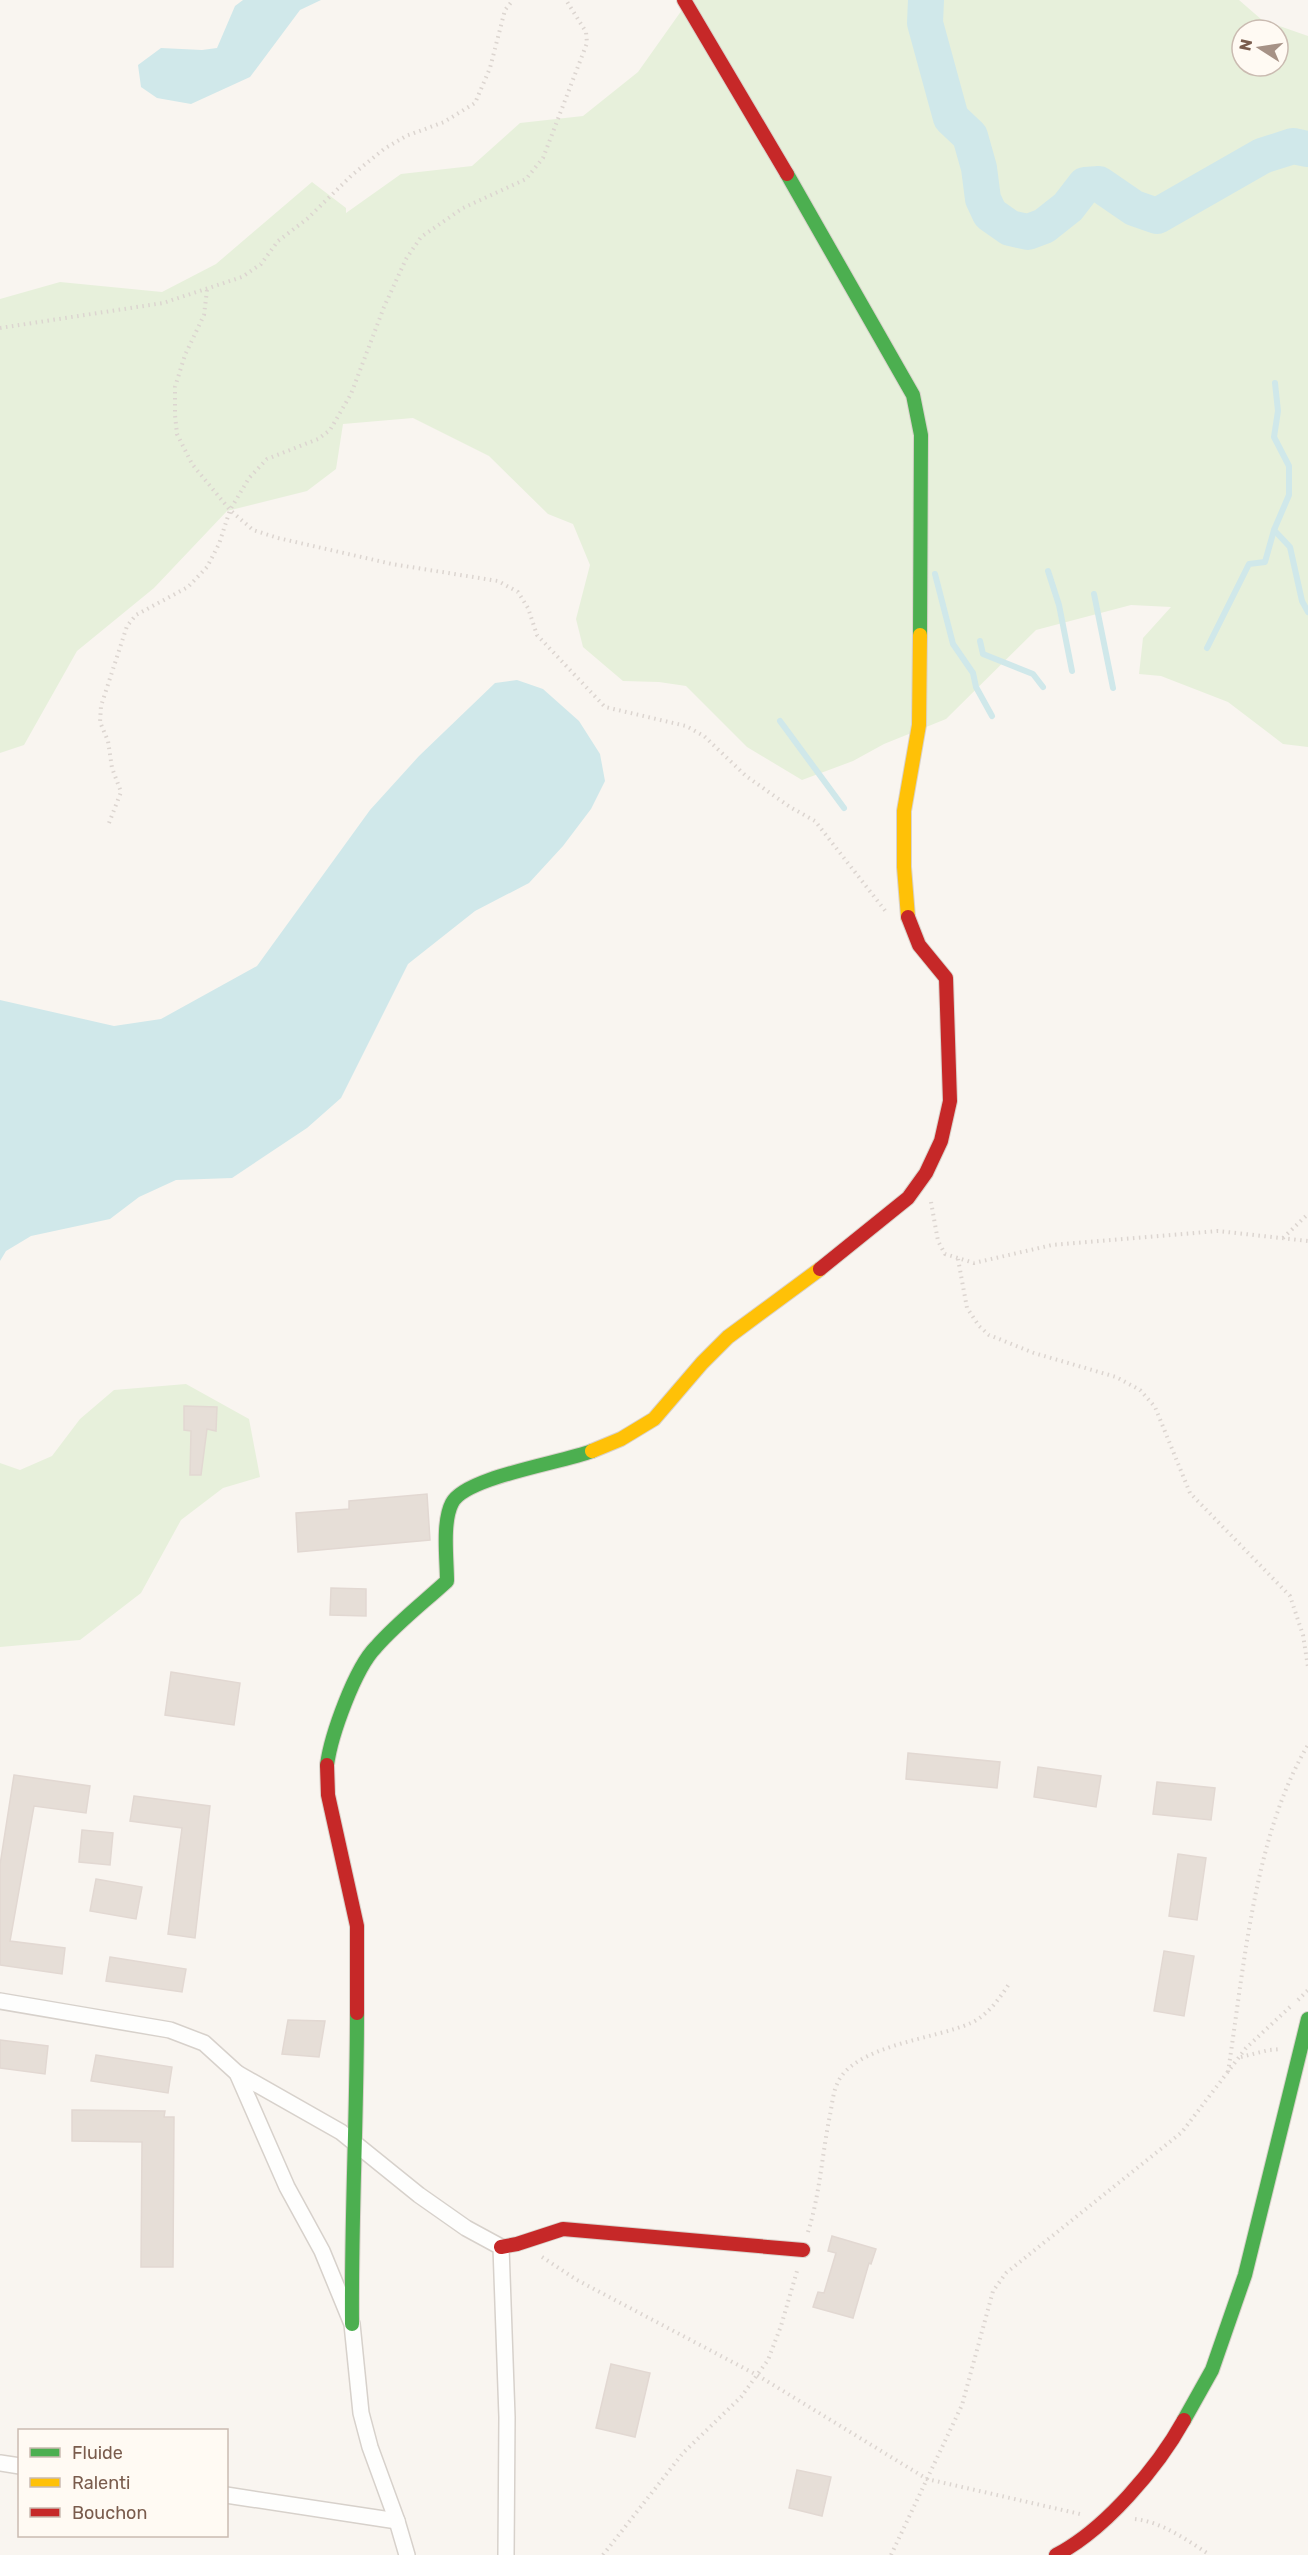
<svg xmlns="http://www.w3.org/2000/svg" width="1308" height="2555" font-family="Rubik,sans-serif">
  <style>
    .green { fill: #e7f0db; fill-rule: evenodd }
    .water { fill: #d0e8ea }
    .lines { fill: none; stroke-linecap: round; stroke-linejoin: round }
    .stream { stroke: #d0e8ea; stroke-width: 6 }
    .river { stroke: #d0e8ea; stroke-width: 36 }
    .building { fill: #e6ded7; stroke: #e2d8d2; stroke-width: 1.5 }
    .street-casing { stroke: #d7d1cb; stroke-width: 18 }
    .fast-casing { stroke: #d9d2cb; stroke-width: 16 }
    .slow-casing { stroke: #d9d2cb; stroke-width: 16 }
    .jam-casing { stroke: #d9d2cb; stroke-width: 16 }
    .path { stroke: #dcd5d0; stroke-width: 4; stroke-dasharray: 1.5 4.5; stroke-linecap: butt }
    .street { stroke: #fefefd; stroke-width: 15 }
    .fast { stroke: #4caf50; stroke-width: 14 }
    .slow { stroke: #ffc107; stroke-width: 14 }
    .jam { stroke: #c62828; stroke-width: 14 }
  </style>
  <rect width="100%" height="100%" fill="#f9f5f0"/>
  <g class="green">
    <path d="M 689,0 L 1239,0 L 1262,20 L 1308,36 L 1308,747 L 1283,744 L 1228,702 L 1161,676 L 1139,674 L 1143,638 L 1171,607 L 1131,605 L 1036,630 L 946,719 L 884,744 L 853,761 L 802,780 L 747,747 L 686,686 L 659,682 L 623,681 L 583,647 L 576,619 L 590,565 L 573,524 L 548,514 L 489,456 L 413,418 L 343,424 L 336,469 L 307,491 L 227,511 L 154,588 L 77,651 L 24,745 L 0,753 L 0,299 L 60,282 L 162,292 L 216,264 L 312,182 L 346,208 L 346,213 L 401,174 L 472,166 L 520,123 L 583,116 L 638,72 ZM 1242,30 L 1278,30 L 1278,66 L 1242,66 Z"/>
    <path d="M 186,1384 L 249,1419 L 260,1477 L 223,1488 L 181,1520 L 141,1593 L 80,1640 L 0,1647 L 0,1463 L 20,1470 L 52,1456 L 80,1419 L 114,1390 Z"/>
  </g>
  <g class="water">
    <path d="M 243,0 L 321,0 L 300,10 L 250,77 L 191,104 L 157,98 L 141,87 L 138,65 L 161,48 L 202,50 L 217,48 L 235,6 Z"/>
    <path d="M 517,680 L 543,689 L 579,721 L 600,754 L 605,781 L 591,809 L 563,846 L 529,883 L 475,911 L 408,964 L 341,1098 L 307,1128 L 232,1178 L 176,1180 L 139,1197 L 110,1219 L 31,1236 L 6,1251 L 0,1261 L 0,1000 L 114,1026 L 161,1019 L 257,966 L 370,810 L 419,756 L 495,683 Z"/>
  </g>
  <g class="lines">
    <g class="stream">
      <path d="M 1275,383 L 1278,411 L 1274,437 L 1289,466 L 1289,495 L 1274,530 L 1290,547 L 1302,601 L 1308,612"/>
      <path d="M 1048,571 L 1059,605 L 1072,671"/>
      <path d="M 935,574 L 953,644 L 973,673 L 976,687 L 992,716"/>
      <path d="M 1094,594 L 1113,688"/>
      <path d="M 980,641 L 983,654 L 1033,674 L 1043,687"/>
      <path d="M 1207,648 L 1249,564 L 1265,562 L 1274,530"/>
      <path d="M 780,721 L 844,808"/>
    </g>
    <path class="river" d="M 926,0 L 925,23 L 951,118 L 970,136 L 979,168 L 983,199 L 990,214 L 1010,228 L 1028,232 L 1044,226 L 1068,207 L 1085,185 L 1099,184 L 1134,208 L 1157,216 L 1262,156 L 1293,146 L 1308,149"/>
  </g>
  <g class="building">
    <path d="M 184,1406 L 217,1407 L 216,1431 L 207,1429 L 201,1475 L 190,1475 L 191,1431 L 184,1430 Z"/>
    <path d="M 427,1494 L 430,1540 L 298,1552 L 296,1513 L 349,1509 L 349,1501 Z"/>
    <path d="M 331,1588 L 366,1589 L 366,1616 L 330,1615 Z"/>
    <path d="M 171,1672 L 240,1683 L 234,1725 L 165,1715 Z"/>
    <path d="M 908,1753 L 1000,1762 L 997,1788 L 906,1779 Z"/>
    <path d="M 1038,1767 L 1101,1776 L 1096,1807 L 1034,1797 Z"/>
    <path d="M 14,1775 L 90,1786 L 86,1813 L 34,1806 L 10,1941 L 65,1948 L 62,1974 L 0,1965 L 0,1865 Z"/>
    <path d="M 1157,1782 L 1215,1788 L 1211,1820 L 1153,1814 Z"/>
    <path d="M 134,1796 L 210,1806 L 195,1938 L 168,1934 L 182,1828 L 130,1821 Z"/>
    <path d="M 82,1830 L 113,1833 L 110,1865 L 79,1862 Z"/>
    <path d="M 1178,1854 L 1206,1858 L 1197,1920 L 1169,1916 Z"/>
    <path d="M 96,1879 L 142,1887 L 136,1919 L 90,1911 Z"/>
    <path d="M 1164,1951 L 1194,1956 L 1184,2016 L 1154,2011 Z"/>
    <path d="M 110,1957 L 186,1969 L 182,1992 L 106,1981 Z"/>
    <path d="M 288,2020 L 325,2021 L 319,2057 L 282,2054 Z"/>
    <path d="M 0,2040 L 48,2046 L 45,2074 L 0,2068 Z"/>
    <path d="M 96,2055 L 172,2067 L 168,2093 L 91,2081 Z"/>
    <path d="M 72,2110 L 165,2111 L 164,2117 L 174,2117 L 173,2267 L 141,2267 L 142,2142 L 72,2141 Z"/>
    <path d="M 832,2236 L 876,2249 L 871,2264 L 869,2263 L 853,2318 L 813,2307 L 818,2292 L 824,2293 L 836,2253 L 828,2251 Z"/>
    <path d="M 611,2364 L 650,2373 L 635,2437 L 596,2428 Z"/>
    <path d="M 797,2470 L 831,2477 L 822,2516 L 789,2508 Z"/>
  </g>
  <g class="lines">
    <g class="street-casing">
      <g id="street">
        <path d="M 0,2001 L 170,2030 L 204,2043 L 237,2073 L 287,2187 L 322,2251 L 352,2324 L 361,2413 L 370,2447 L 397,2521 L 407,2555"/>
        <path d="M 237,2073 L 341,2132 L 419,2195 L 466,2228 L 501,2247 L 507,2417 L 506,2555"/>
        <path d="M 0,2463 L 20,2466"/>
        <path d="M 226,2495 L 397,2521"/>
      </g>
    </g>
    <g class="fast-casing">
      <g id="fast">
        <path d="M 787,174 L 913,395 L 921,435 L 920,635"/>
        <path d="M 327,1765 C 331,1735 355,1668 376,1647 C 397,1623 423,1603 447,1581 C 447,1560 442,1522 452,1503 C 465,1477 561,1463 592,1451"/>
        <path d="M 352,2324 C 351,2220 357,2117 357,2013"/>
        <path d="M 1184,2420 L 1212,2370 L 1245,2275 L 1308,2019"/>
      </g>
    </g>
    <g class="slow-casing">
      <g id="slow">
        <path d="M 908,917 L 904,867 L 904,811 L 919,725 L 920,635"/>
        <path d="M 592,1451 L 621,1439 L 654,1419 L 702,1363 L 728,1337 L 820,1269"/>
      </g>
    </g>
    <g class="jam-casing">
      <g id="jam">
        <path d="M 684,0 L 787,174"/>
        <path d="M 820,1269 L 908,1198 L 926,1173 L 941,1141 L 950,1101 L 946,978 L 919,945 L 908,917"/>
        <path d="M 327,1765 L 328,1795 L 357,1926 L 357,2013"/>
        <path d="M 501,2247 L 517,2244 L 563,2229 L 803,2250"/>
        <path d="M 1056,2555 C 1105,2530 1158,2467 1184,2420"/>
      </g>
    </g>
    <g class="path">
      <path d="M 207,290 L 204,315 L 185,355 L 175,387 L 175,415 L 177,434 L 192,464 L 230,510 L 253,530 L 278,538 L 392,564 L 498,581 L 518,592 L 528,608 L 537,635 L 605,707 L 686,726 L 704,736 L 746,776 L 790,807 L 815,821 L 887,913"/>
      <path d="M 0,328 L 163,303 L 242,277 L 261,264 L 278,241 L 307,219 L 352,175 L 384,149 L 406,136 L 444,122 L 475,103 L 490,68 L 505,10 L 513,0"/>
      <path d="M 109,823 L 121,792 L 112,768 L 108,741 L 100,722 L 101,706 L 127,626 L 136,615 L 188,587 L 207,567 L 219,544 L 230,510 L 249,478 L 267,459 L 318,439 L 330,430 L 351,394 L 384,307 L 406,259 L 421,237 L 463,208 L 526,179 L 543,158 L 587,43 L 586,32 L 566,0"/>
      <path d="M 931,1202 L 938,1241 L 945,1254 L 974,1263 L 1052,1245 L 1218,1231 L 1308,1241"/>
      <path d="M 1283,1238 L 1308,1214"/>
      <path d="M 958,1259 L 967,1308 L 979,1326 L 989,1335 L 1034,1353 L 1116,1377 L 1140,1390 L 1155,1407 L 1190,1493 L 1290,1596 L 1303,1635 L 1308,1667"/>
      <path d="M 1298,2000 L 1308,1990"/>
      <path d="M 1241,2057 L 1269,2050 L 1281,2049"/>
      <path d="M 1228,2072 C 1244,1968 1254,1835 1308,1745"/>
      <path d="M 808,2232 C 820,2194 822,2154 830,2115 C 832,2105 833,2093 837,2084 C 853,2045 936,2039 971,2023 C 988,2015 999,1999 1009,1984"/>
      <path d="M 542,2257 L 577,2280 L 757,2375 L 927,2479 L 1080,2514"/>
      <path d="M 1135,2519 C 1162,2522 1187,2540 1210,2555"/>
      <path d="M 603,2555 L 683,2453 L 741,2397 L 768,2360 L 781,2326 L 797,2271"/>
      <path d="M 891,2555 L 962,2405 L 993,2291 L 1006,2273 L 1182,2132 L 1246,2048 L 1290,2007"/>
    </g>
    <use href="#street" class="street"/>
    <use href="#fast" class="fast"/>
    <use href="#slow" class="slow"/>
    <use href="#jam" class="jam"/>
  </g>
  <rect x="18" y="2429" width="210" height="108" fill="#fffaf3" stroke="#cabbb1" stroke-width="1.5"/>
  <rect x="30" y="2448" width="30" height="9" fill="#4caf50" stroke="#cabbb1" stroke-width="1.5"/>
  <text x="72" y="2459" font-size="18" fill="#7a5c4d">Fluide</text>
  <rect x="30" y="2478" width="30" height="9" fill="#ffc107" stroke="#cabbb1" stroke-width="1.5"/>
  <text x="72" y="2489" font-size="18" fill="#7a5c4d">Ralenti</text>
  <rect x="30" y="2508" width="30" height="9" fill="#c62828" stroke="#cabbb1" stroke-width="1.5"/>
  <text x="72" y="2519" font-size="18" fill="#7a5c4d">Bouchon</text>
  <g transform="translate(1260 48) rotate(282)"><circle r="28" fill="#fffaf3" stroke="#cabbb1" stroke-width="1.5"/>
  <path d="M0-4.5L10 22L0 15L-10 22Z" fill="#a69286"/>
  <text y="-9" font-size="16" font-weight="bold" text-anchor="middle" fill="#7a5c4d">N</text>
  </g>
</svg>
